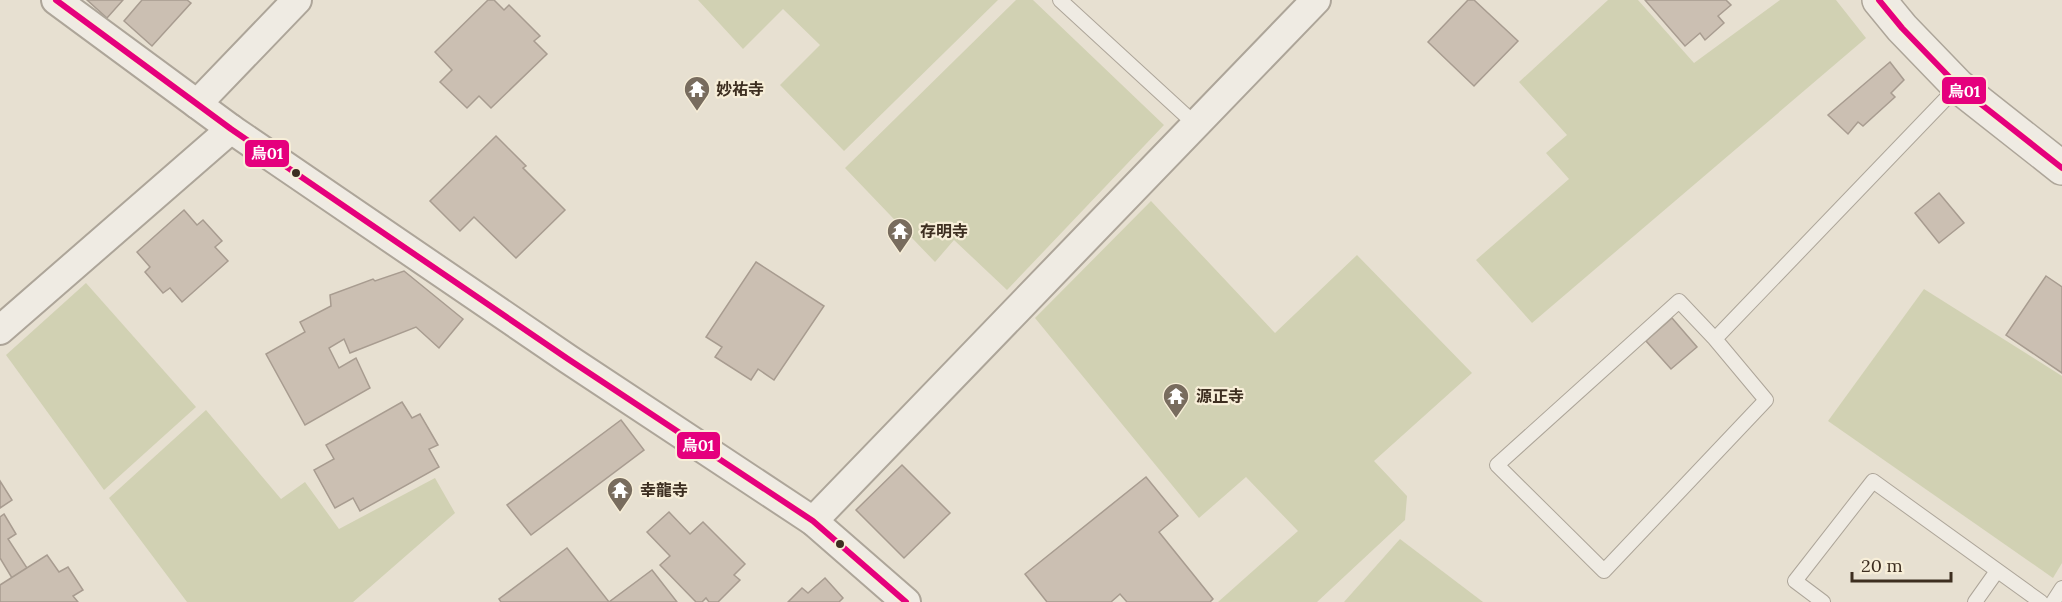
<svg xmlns="http://www.w3.org/2000/svg" width="2062" height="602" font-family="Lora,'Noto Sans JP',serif">
  <style>
    .cemetery { fill: #d1d1b3 }
    .building { fill: #cbbfb2; stroke: #a89c90; stroke-width: 1.5 }
    .lines { fill: none; stroke-linecap: round; stroke-linejoin: round }
    .service-casing { stroke: #ada599; stroke-width: 16 }
    .minor-casing { stroke: #ada599; stroke-width: 32 }
    .tertiary-casing { stroke: #ada599; stroke-width: 36 }
    .service { stroke: #efebe3; stroke-width: 14 }
    .minor { stroke: #efebe3; stroke-width: 28 }
    .tertiary { stroke: #efebe3; stroke-width: 33 }
    .bus-1-casing { stroke: #f7eed8; stroke-width: 10 }
    .bus-1 { stroke: #e5007d; stroke-width: 6 }
    .bus-dot { fill: #3d2e20; stroke: #f7eed8; stroke-width: 2 }
    .labels { text-anchor: middle; dominant-baseline: central; stroke-width: 4.5; stroke-linejoin: round; paint-order: stroke }
    .poi-label { font-size: 16px; font-weight: bold; fill: #3d2e20; stroke: #f7eed8; text-anchor: start }
    .line-badge { stroke: #f7eed8; stroke-width: 2 }
    .badge-label { font-size: 16px; text-anchor: middle; font-weight: bold; fill: #fff }
  </style>
  <rect width="100%" height="100%" fill="#e7e0d1"/>
  <g class="cemetery">
    <path d="M 698,0 L 998,0 L 844,151 L 780,85 L 820,45 L 783,9 L 743,49 Z"/>
    <path d="M 1016,0 L 1033,0 L 1164,125 L 1007,290 L 954,240 L 935,262 L 845,168 Z"/>
    <path d="M 1608,0 L 1638,0 L 1694,63 L 1780,0 L 1836,0 L 1866,38 L 1532,323 L 1476,260 L 1569,179 L 1546,153 L 1567,135 L 1519,82 Z"/>
    <path d="M 1151,201 L 1275,333 L 1357,255 L 1472,373 L 1374,461 L 1407,496 L 1405,520 L 1317,602 L 1218,602 L 1298,531 L 1246,477 L 1199,518 L 1035,318 Z"/>
    <path d="M 86,283 L 196,407 L 104,490 L 6,355 Z"/>
    <path d="M 1924,289 L 2062,376 L 2062,563 L 2053,578 L 1828,421 Z"/>
    <path d="M 206,410 L 281,499 L 305,482 L 339,529 L 435,478 L 455,513 L 353,602 L 187,602 L 109,498 Z"/>
    <path d="M 1400,539 L 1483,602 L 1344,602 Z"/>
  </g>
  <g class="building">
    <path d="M 87,0 L 123,0 L 107,18 Z"/>
    <path d="M 142,0 L 187,0 L 191,3 L 152,46 L 124,21 Z"/>
    <path d="M 488,0 L 494,0 L 504,10 L 509,5 L 540,36 L 534,41 L 547,54 L 491,108 L 479,96 L 467,108 L 440,82 L 452,70 L 435,52 Z"/>
    <path d="M 1468,0 L 1474,0 L 1518,41 L 1474,86 L 1428,42 Z"/>
    <path d="M 1645,0 L 1726,0 L 1731,5 L 1718,16 L 1724,23 L 1705,40 L 1700,33 L 1685,46 Z"/>
    <path d="M 1890,62 L 1904,80 L 1891,93 L 1895,97 L 1863,126 L 1858,122 L 1848,134 L 1828,115 Z"/>
    <path d="M 496,136 L 526,166 L 523,168 L 565,210 L 516,258 L 474,217 L 460,231 L 430,201 Z"/>
    <path d="M 1939,193 L 1964,223 L 1939,243 L 1915,213 Z"/>
    <path d="M 184,210 L 197,225 L 203,220 L 222,241 L 215,247 L 228,261 L 182,302 L 170,288 L 163,293 L 145,272 L 150,267 L 137,252 Z"/>
    <path d="M 756,262 L 824,306 L 774,380 L 758,369 L 751,380 L 715,357 L 722,347 L 706,337 Z"/>
    <path d="M 404,271 L 463,319 L 439,348 L 416,327 L 350,353 L 344,339 L 329,348 L 339,368 L 356,358 L 370,388 L 305,425 L 266,354 L 305,332 L 300,322 L 331,306 L 330,295 L 373,279 L 375,281 Z"/>
    <path d="M 2046,276 L 2062,287 L 2062,373 L 2006,335 Z"/>
    <path d="M 1672,318 L 1697,347 L 1671,369 L 1646,341 Z"/>
    <path d="M 402,402 L 412,418 L 420,414 L 438,445 L 429,449 L 439,467 L 360,511 L 353,498 L 335,508 L 314,470 L 334,459 L 326,445 Z"/>
    <path d="M 621,420 L 644,450 L 531,535 L 507,505 Z"/>
    <path d="M 902,465 L 950,513 L 904,558 L 856,510 Z"/>
    <path d="M 1146,477 L 1178,516 L 1159,532 L 1213,599 L 1210,602 L 1127,602 L 1120,594 L 1111,602 L 1047,602 L 1025,574 Z"/>
    <path d="M 0,481 L 12,500 L 0,508 Z"/>
    <path d="M 669,512 L 690,534 L 703,522 L 745,564 L 734,575 L 740,580 L 718,602 L 709,602 L 706,598 L 702,602 L 696,602 L 660,565 L 670,556 L 647,532 Z"/>
    <path d="M 4,514 L 16,534 L 8,539 L 27,568 L 12,578 L 0,558 L 0,517 Z"/>
    <path d="M 567,548 L 609,602 L 501,602 L 499,599 Z"/>
    <path d="M 47,555 L 59,572 L 68,567 L 83,590 L 73,596 L 78,602 L 0,602 L 0,585 Z"/>
    <path d="M 652,570 L 677,602 L 609,602 Z"/>
    <path d="M 825,578 L 843,598 L 839,602 L 788,602 L 802,588 L 808,593 Z"/>
  </g>
  <g class="lines">
    <g class="service-casing">
      <g id="service">
        <path d="M 1060,0 L 1195,124"/>
        <path d="M 1715,339 L 1679,301 L 1497,465 L 1604,571 L 1766,400 L 1715,339 L 1958,86"/>
        <path d="M 1823,602 L 1795,581 L 1873,481 L 2041,602"/>
        <path d="M 1975,602 L 1997,571"/>
        <path d="M 2053,602 L 2062,588"/>
      </g>
    </g>
    <g class="minor-casing">
      <g id="minor">
        <path d="M 56,0 L 231,129 L 568,359 L 813,521 L 906,602"/>
        <path d="M 197,104 L 297,0"/>
        <path d="M 0,330 L 231,129"/>
        <path d="M 813,521 L 1316,0"/>
      </g>
    </g>
    <g class="tertiary-casing">
      <path id="tertiary" d="M 1879,0 L 1902,28 L 1958,86 L 2062,168"/>
    </g>
    <use href="#service" class="service"/>
    <use href="#minor" class="minor"/>
    <use href="#tertiary" class="tertiary"/>
    <g class="bus-1-casing">
      <g id="bus-1">
        <path d="M 56,0 L 231,129 L 568,359 L 813,521 L 906,602"/>
        <path d="M 1879,0 L 1902,28 L 1958,86 L 2062,168"/>
      </g>
    </g>
    <use href="#bus-1" class="bus-1"/>
  </g>
  <defs>
    <g id="temple-pin" transform="scale(1.35)"><path d="M0 17L-7.5 6A9.5 9.5 0 1 1 7.5 6Z" fill="#786c5e" stroke="#f7eed8"/><path d="M0-6L5-2H3V0L6.5 2.5H4V6H1.5V3h-3V6H-4V2.5H-6.5L-3 0V-2H-5Z" fill="#fff"/></g>
  </defs>
  <g fill-rule="evenodd">
    <use href="#temple-pin" x="697" y="89"/>
    <use href="#temple-pin" x="900" y="231"/>
    <use href="#temple-pin" x="1176" y="396"/>
    <use href="#temple-pin" x="620" y="490"/>
  </g>
  <g class="bus-dot">
    <circle cx="296" cy="173" r="5"/>
    <circle cx="840" cy="544" r="5"/>
  </g>
  <g class="labels">
    <g class="poi-label">
      <text x="716" y="89">妙祐寺</text>
      <text x="920" y="231">存明寺</text>
      <text x="1196" y="396">源正寺</text>
      <text x="640" y="490">幸龍寺</text>
    </g>
  </g>
  <g class="line-badge">
    <rect x="1941" y="76" width="46" height="29" rx="6" fill="#e5007d"/>
    <rect x="244" y="139" width="46" height="29" rx="6" fill="#e5007d"/>
    <rect x="676" y="431" width="45" height="29" rx="6" fill="#e5007d"/>
  </g>
  <g class="badge-label">
    <text x="1964" y="97">烏01</text>
    <text x="267" y="159">烏01</text>
    <text x="698" y="451">烏01</text>
  </g>
  <path d="M1852 572v9h99v-9" fill="none" stroke="#3d2e20" stroke-width="3"/>
  <text x="1861" y="572" font-size="18" fill="#3d2e20" stroke="#f7eed8" stroke-width="4.5" paint-order="stroke">20 m</text>
</svg>
